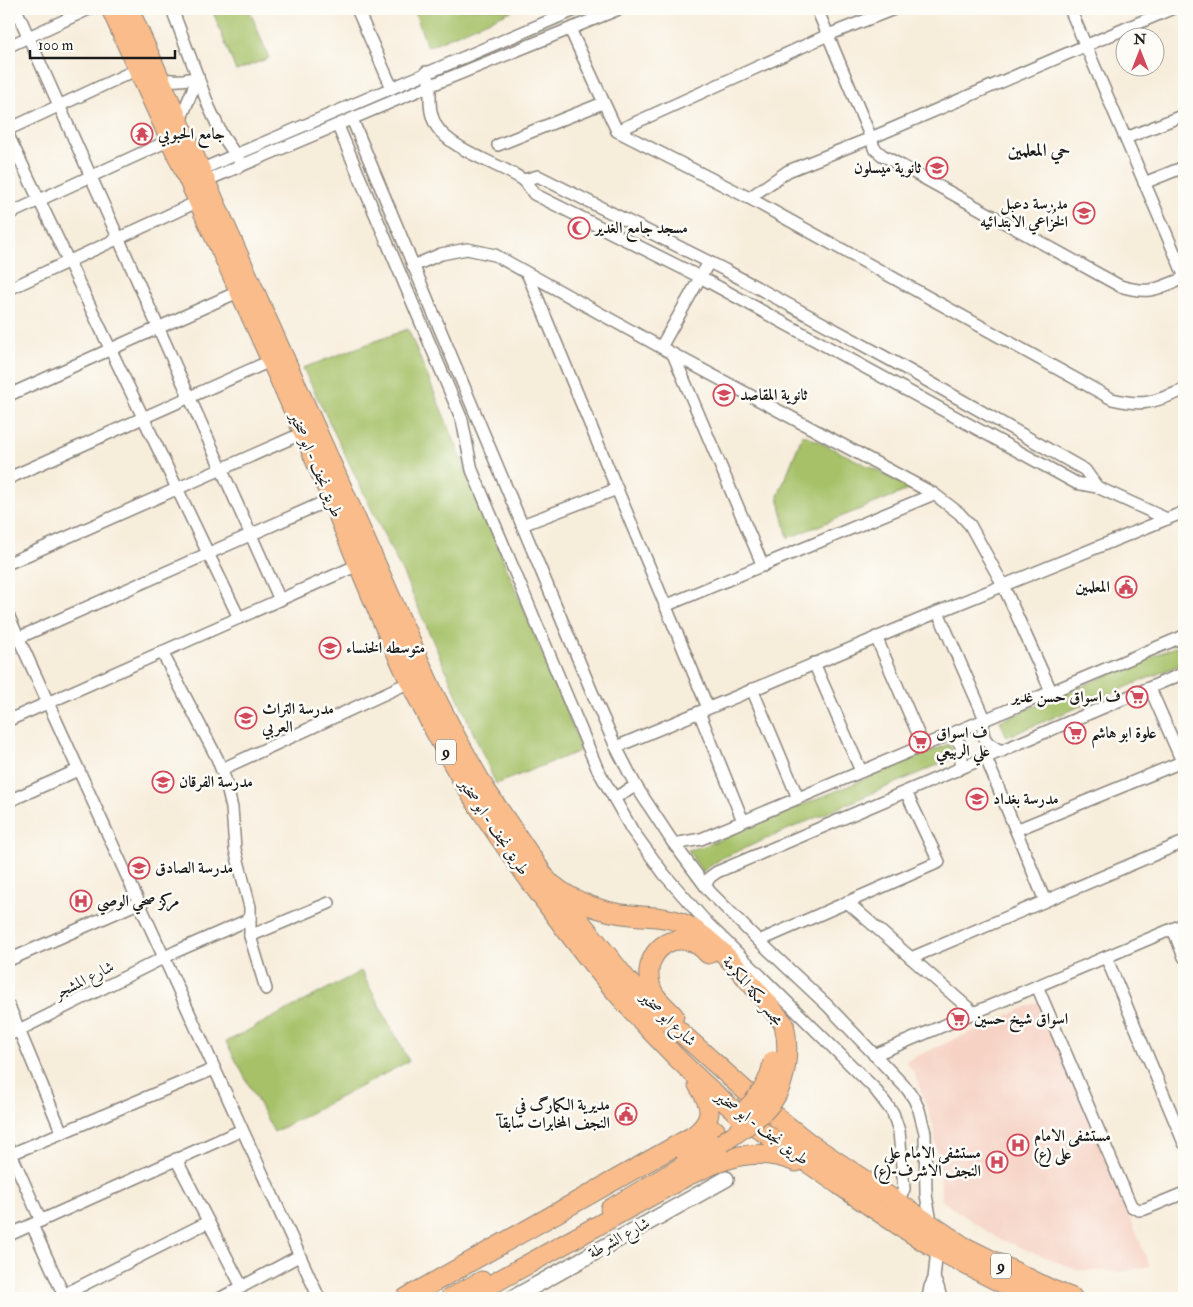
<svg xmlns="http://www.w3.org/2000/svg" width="1193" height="1307" font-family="'IM FELL Double Pica',Amiri,serif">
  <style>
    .built { fill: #f6d2c4 }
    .green { fill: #a6c167; stroke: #616e42 }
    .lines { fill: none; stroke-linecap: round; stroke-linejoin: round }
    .minor-casing { stroke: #8a847c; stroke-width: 14 }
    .tertiary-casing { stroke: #8a847c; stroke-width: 18 }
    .primary-casing { stroke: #8a847c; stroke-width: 21 }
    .trunk-casing { stroke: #8a847c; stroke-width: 21 }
    .minor { stroke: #fff; stroke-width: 11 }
    .tertiary { stroke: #fff; stroke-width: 15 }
    .primary { stroke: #f9bc8a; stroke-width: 19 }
    .trunk { stroke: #f9bc8a; stroke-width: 19 }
    .primary-bridge-casing { stroke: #8a847c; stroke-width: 21; stroke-linecap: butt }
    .primary-bridge { stroke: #f9bc8a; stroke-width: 19 }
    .labels { text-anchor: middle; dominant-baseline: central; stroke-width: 5; stroke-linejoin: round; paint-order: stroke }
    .shield { fill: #fdfcf7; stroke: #605f5e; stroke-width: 1 }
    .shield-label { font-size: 15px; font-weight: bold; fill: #1c1c1c }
    .poi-label { font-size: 16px; font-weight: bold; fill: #1c1c1c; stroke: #fdfcf7; text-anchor: start }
    .street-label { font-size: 16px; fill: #1c1c1c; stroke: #fdfcf7 }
    .neighbourhood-label { font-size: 18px; font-weight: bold; fill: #1c1c1c; stroke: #fdfcf7 }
  </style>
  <rect width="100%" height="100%" fill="#fdfcf7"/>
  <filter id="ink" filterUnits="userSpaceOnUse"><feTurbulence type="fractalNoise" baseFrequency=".02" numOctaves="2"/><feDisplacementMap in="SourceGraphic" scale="10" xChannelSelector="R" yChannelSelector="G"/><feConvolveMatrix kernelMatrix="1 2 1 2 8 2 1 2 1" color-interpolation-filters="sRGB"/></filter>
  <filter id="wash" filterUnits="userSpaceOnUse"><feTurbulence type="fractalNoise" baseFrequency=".0096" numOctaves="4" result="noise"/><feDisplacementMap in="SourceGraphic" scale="20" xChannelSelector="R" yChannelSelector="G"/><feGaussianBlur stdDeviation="1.12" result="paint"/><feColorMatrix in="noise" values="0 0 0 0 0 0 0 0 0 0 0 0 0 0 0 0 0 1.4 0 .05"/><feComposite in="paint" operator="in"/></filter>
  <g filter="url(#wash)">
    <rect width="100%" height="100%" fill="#f7eddb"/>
    <path class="built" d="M 1040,1001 L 1150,1266 L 1121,1272 L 1078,1270 L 997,1238 L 942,1201 L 939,1165 L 933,1125 L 915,1075 L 906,1061 Z"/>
    <g class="green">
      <path d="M 221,9 L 249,9 L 269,58 L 236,71 L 213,12 Z"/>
      <path d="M 414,9 L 516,9 L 427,47 Z"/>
      <path d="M 408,329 L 582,750 L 496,784 L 406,580 L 303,368 Z"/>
      <path d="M 803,434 L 913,488 L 788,538 L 778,496 Z"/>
      <path d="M 1184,643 L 1184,663 L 1007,737 L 1000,721 Z"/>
      <path d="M 949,744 L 956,757 L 722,858 L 702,872 L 688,850 L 704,846 Z"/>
      <path d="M 361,971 L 409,1061 L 274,1132 L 226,1042 Z"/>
    </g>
  </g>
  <g filter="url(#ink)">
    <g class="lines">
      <g class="minor-casing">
        <g id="minor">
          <path d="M 16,9 L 280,600"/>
          <path d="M 172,9 L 209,107 L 222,135 L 239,160"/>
          <path d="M 357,9 L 392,88"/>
          <path d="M 817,9 L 871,138 L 874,148 L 882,155 L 1120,286 C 1150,295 1157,289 1184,278"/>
          <path d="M 1070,9 L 1184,275"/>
          <path d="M 570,29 L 617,131 L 749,198 L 1112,399 C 1145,407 1153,402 1184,390"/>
          <path d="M 9,46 L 89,9"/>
          <path d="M 426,72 C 435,89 424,106 437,127 C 452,150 499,164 522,179 C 527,182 530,189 534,194 L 700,277 L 1076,483 L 1097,487 L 1167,519"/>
          <path d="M 160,78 C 174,82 185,80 198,77"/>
          <path d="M 352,119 L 597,704 L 616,747 L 636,786 L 672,841 L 709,891 L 759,941 L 828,1006 L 908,1090 L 914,1099 L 919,1110 L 925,1133 L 926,1195 L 932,1227"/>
          <path d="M 179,123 L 198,77"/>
          <path d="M 338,126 L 462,420 L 472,470 L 597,768 L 632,830 L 664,874 L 707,923 L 874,1088 L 893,1113 L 899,1131 L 904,1189 L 897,1203"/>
          <path d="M 9,129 L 138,69"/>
          <path d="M 617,131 L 828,35 L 894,9"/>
          <path d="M 9,137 L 239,618"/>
          <path d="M 1126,138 L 1184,115"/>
          <path d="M 498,145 L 603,103"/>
          <path d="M 200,170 L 577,9"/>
          <path d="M 524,180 L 538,176 L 725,270 L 894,362 L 1085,470 L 1097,487"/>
          <path d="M 205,181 L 429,86 L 619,9"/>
          <path d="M 1144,183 L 1184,167"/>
          <path d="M 749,198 L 788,171 L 871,138 L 1171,9"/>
          <path d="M 9,214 L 170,140"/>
          <path d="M 413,266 L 441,254 L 467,249 L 495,255 L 673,354 L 934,494 L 959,513 L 970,525 L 1003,585 L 1051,691"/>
          <path d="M 528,275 L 708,708"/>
          <path d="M 9,289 L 199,201"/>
          <path d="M 661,347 L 709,262"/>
          <path d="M 673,354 L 763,566"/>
          <path d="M 9,395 L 240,291"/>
          <path d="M 9,478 L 270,361"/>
          <path d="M 522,525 L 617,489"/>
          <path d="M 9,563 L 303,433"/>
          <path d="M 665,606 L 934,494"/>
          <path d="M 938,612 L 985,719 C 979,736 986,745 1002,751"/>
          <path d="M 9,617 L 319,1298"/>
          <path d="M 876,637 L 923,745"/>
          <path d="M 9,642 L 331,499"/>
          <path d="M 162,652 L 217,758 L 225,779 L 232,808 L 235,849 L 250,907 L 250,936 L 266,989"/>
          <path d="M 814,663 L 861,771"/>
          <path d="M 1150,688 L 1184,766"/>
          <path d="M 752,689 L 798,798"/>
          <path d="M 699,712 L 743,821"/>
          <path d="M 9,720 L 358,565"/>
          <path d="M 949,734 C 965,743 965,755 958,770"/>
          <path d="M 616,747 L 938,612 L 1184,512"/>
          <path d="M 986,758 L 1045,901"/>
          <path d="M 222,769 L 410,682"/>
          <path d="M 614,798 L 636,786"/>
          <path d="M 9,801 L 78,770"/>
          <path d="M 1016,830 L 1184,761"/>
          <path d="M 672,841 L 674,844 L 701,839 L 1184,636"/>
          <path d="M 708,889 L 705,885 L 710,877 L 717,872 L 1184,673"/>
          <path d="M 847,902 L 974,1013"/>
          <path d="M 1173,929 L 1184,957"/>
          <path d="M 250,936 L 329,903"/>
          <path d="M 759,941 L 939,862 L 906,792"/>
          <path d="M 1106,957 L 1184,1143"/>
          <path d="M 911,958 L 1184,842"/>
          <path d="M 9,960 L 138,903"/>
          <path d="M 1037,986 L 1131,1206 L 1139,1210 L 1145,1209 L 1184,1193"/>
          <path d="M 9,1006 L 62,1133"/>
          <path d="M 9,1035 L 177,951 L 250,919"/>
          <path d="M 874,1055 L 1184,924"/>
          <path d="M 9,1149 L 41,1221"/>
          <path d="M 11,1154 L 214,1069"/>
          <path d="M 176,1159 L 242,1287"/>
          <path d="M 32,1225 L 65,1298"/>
          <path d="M 9,1235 L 242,1130"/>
          <path d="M 934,1279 L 938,1287 L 941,1298"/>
          <path d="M 63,1295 L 208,1222"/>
          <path d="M 221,1298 L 299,1256"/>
          <path d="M 928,1298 L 930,1287 L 934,1279 L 937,1249"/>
        </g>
      </g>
      <g class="tertiary-casing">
        <path id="tertiary" d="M 513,1298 L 726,1179"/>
      </g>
      <g class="primary-casing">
        <g id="primary">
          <path d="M 553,885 C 573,902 605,913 631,915 C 647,917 665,916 680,922 C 716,936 760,994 784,1024"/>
          <path d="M 674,1016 C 667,1008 656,1000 652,990 C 641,964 660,934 689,941 C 697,943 703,948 708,954"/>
          <path d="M 683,1150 L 716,1131"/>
          <path d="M 610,1209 L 712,1149"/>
          <path d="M 450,1298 L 482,1281"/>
        </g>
      </g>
      <g class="trunk-casing">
        <g id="trunk">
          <path d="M 111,9 C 174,151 241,292 304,434 C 351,542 390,653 448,755 C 474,803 506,848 538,892 C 593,969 656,1044 728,1105 C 760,1132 794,1153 828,1177 C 864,1202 899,1227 937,1249 C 968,1267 1000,1282 1032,1298"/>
          <path d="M 129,9 L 433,692 L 458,741 L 485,789 L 547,880 L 628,981 L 658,1012 L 759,1103 L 809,1143 L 963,1246 L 1050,1289 L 1073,1298"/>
          <path d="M 406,1298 L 693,1136 C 715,1119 712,1106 698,1085"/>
          <path d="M 467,1298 L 687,1176 C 725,1158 755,1145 796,1162"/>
        </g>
      </g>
      <use href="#minor" class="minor"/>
      <use href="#tertiary" class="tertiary"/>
      <use href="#primary" class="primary"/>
      <use href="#trunk" class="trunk"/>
      <g class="primary-bridge-casing">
        <g id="primary-bridge">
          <path d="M 738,1116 C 756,1102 770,1085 773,1061"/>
          <path d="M 722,1143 C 738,1132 755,1121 768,1107 C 787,1086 790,1050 784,1024"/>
        </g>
      </g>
      <use href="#primary-bridge" class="primary-bridge"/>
    </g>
  </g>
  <defs>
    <g id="temple-ring" transform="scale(1.125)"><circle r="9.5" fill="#fdfcf7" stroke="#d1495b" stroke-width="1.5"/><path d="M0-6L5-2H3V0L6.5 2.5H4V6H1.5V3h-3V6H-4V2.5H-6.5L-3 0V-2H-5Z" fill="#d1495b"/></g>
    <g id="school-ring" transform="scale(1.125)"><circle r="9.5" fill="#fdfcf7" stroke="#d1495b" stroke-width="1.5"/><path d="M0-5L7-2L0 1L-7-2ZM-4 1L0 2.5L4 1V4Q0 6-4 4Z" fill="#d1495b"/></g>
    <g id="mosque-ring" transform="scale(1.125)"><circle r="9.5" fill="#fdfcf7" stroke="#d1495b" stroke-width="1.5"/><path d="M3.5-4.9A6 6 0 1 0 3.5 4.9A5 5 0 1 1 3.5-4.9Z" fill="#d1495b"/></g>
    <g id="civic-ring" transform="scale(1.125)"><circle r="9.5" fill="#fdfcf7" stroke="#d1495b" stroke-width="1.5"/><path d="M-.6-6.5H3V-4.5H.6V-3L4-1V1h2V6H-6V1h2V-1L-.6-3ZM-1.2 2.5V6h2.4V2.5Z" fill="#d1495b"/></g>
    <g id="supermarket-ring" transform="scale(1.125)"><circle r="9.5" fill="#fdfcf7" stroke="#d1495b" stroke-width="1.5"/><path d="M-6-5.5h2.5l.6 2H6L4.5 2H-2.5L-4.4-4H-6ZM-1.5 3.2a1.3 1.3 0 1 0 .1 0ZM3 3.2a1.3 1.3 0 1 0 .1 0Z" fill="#d1495b"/></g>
    <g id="hospital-ring" transform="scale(1.125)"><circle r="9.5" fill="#fdfcf7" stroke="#d1495b" stroke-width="1.5"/><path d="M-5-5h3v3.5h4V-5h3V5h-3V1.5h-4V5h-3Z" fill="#d1495b"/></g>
  </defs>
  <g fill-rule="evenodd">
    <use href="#temple-ring" x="142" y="134"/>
    <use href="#school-ring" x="937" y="168"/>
    <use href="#school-ring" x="1084" y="213"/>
    <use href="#mosque-ring" x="579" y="228"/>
    <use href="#school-ring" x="724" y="395"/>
    <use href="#civic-ring" x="1126" y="587"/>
    <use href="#school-ring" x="330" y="648"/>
    <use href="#supermarket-ring" x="1137" y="697"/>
    <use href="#school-ring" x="246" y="718"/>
    <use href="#supermarket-ring" x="1075" y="733"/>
    <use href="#supermarket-ring" x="920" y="742"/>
    <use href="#school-ring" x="163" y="782"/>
    <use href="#school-ring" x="977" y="799"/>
    <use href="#school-ring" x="139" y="868"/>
    <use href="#hospital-ring" x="81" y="901"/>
    <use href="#supermarket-ring" x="958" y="1019"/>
    <use href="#civic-ring" x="626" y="1114"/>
    <use href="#hospital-ring" x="1018" y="1145"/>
    <use href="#hospital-ring" x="997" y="1162"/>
  </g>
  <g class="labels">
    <g class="shield">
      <rect x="436" y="739.5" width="20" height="25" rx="4"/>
      <rect x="991" y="1253.5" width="20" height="25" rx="4"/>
    </g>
    <g class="shield-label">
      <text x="446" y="752">9</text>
      <text x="1001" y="1266">9</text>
    </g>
    <g class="poi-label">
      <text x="158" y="134">جامع الحبوبي</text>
      <text x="921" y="168" text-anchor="end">ثانوية ميسلون</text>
      <text x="1068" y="204" text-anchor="end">مدرسة دعبل<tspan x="1068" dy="18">الخُزاعي الابتدائيه</tspan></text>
      <text x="595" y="228">مسجد جامع الغدير</text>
      <text x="740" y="395">ثانوية المقاصد</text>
      <text x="1110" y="587" text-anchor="end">المعلمين</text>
      <text x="346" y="648">متوسطه الخنساء</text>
      <text x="1121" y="697" text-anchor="end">ف اسواق حسن غدير</text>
      <text x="262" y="709">مدرسة التراث<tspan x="262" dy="18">العربي</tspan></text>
      <text x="936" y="733">ف اسواق<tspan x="936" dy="18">علي الربيعي</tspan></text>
      <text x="1091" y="733">علوة ابو هاشم</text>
      <text x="179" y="782">مدرسة الفرقان</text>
      <text x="993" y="799">مدرسة بغداد</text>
      <text x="155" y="868">مدرسة الصادق</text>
      <text x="97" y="901">مركز صحي الوصي</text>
      <text x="974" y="1019">اسواق شيخ حسين</text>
      <text x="610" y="1105" text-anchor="end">مديرية الكمارگ في<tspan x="610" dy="18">النجف المخابرات سابقآ</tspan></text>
      <text x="1034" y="1136">مستشفی الامام<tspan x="1034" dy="18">علی (ع)</tspan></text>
      <text x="981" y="1153" text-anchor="end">مستشفى الامام علي<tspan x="981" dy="18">(ع)-النجف الاشرف</tspan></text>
    </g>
    <g class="street-label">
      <text transform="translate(316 465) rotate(67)">طريق نجف - ابو صخير</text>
      <text transform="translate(494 827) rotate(56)">طريق نجف - ابو صخير</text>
      <text transform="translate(84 980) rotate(-27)">شارع المشجر</text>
      <text transform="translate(753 991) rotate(50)">مجسر مكة المكرمة</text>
      <text transform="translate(668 1019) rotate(44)">شارع ابو صخير</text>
      <text transform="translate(762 1128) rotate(37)">طريق نجف - ابو صخير</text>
      <text transform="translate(619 1238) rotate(-29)">شارع الشرطة</text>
    </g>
    <g class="neighbourhood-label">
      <text x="1039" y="150">حي المعلمین</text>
    </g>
  </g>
  <rect width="1193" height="1307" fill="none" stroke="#fdfcf7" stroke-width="30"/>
  <g transform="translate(1140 52)"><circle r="24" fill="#fdfcf7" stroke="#a3a29f"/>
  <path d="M0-4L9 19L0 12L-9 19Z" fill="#d1495b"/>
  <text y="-8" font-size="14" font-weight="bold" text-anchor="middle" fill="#1c1c1c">N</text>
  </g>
  <path d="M30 50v8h145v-8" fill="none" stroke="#1c1c1c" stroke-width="2.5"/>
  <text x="38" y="50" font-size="15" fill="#1c1c1c" stroke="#fdfcf7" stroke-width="4" paint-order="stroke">100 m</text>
</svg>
